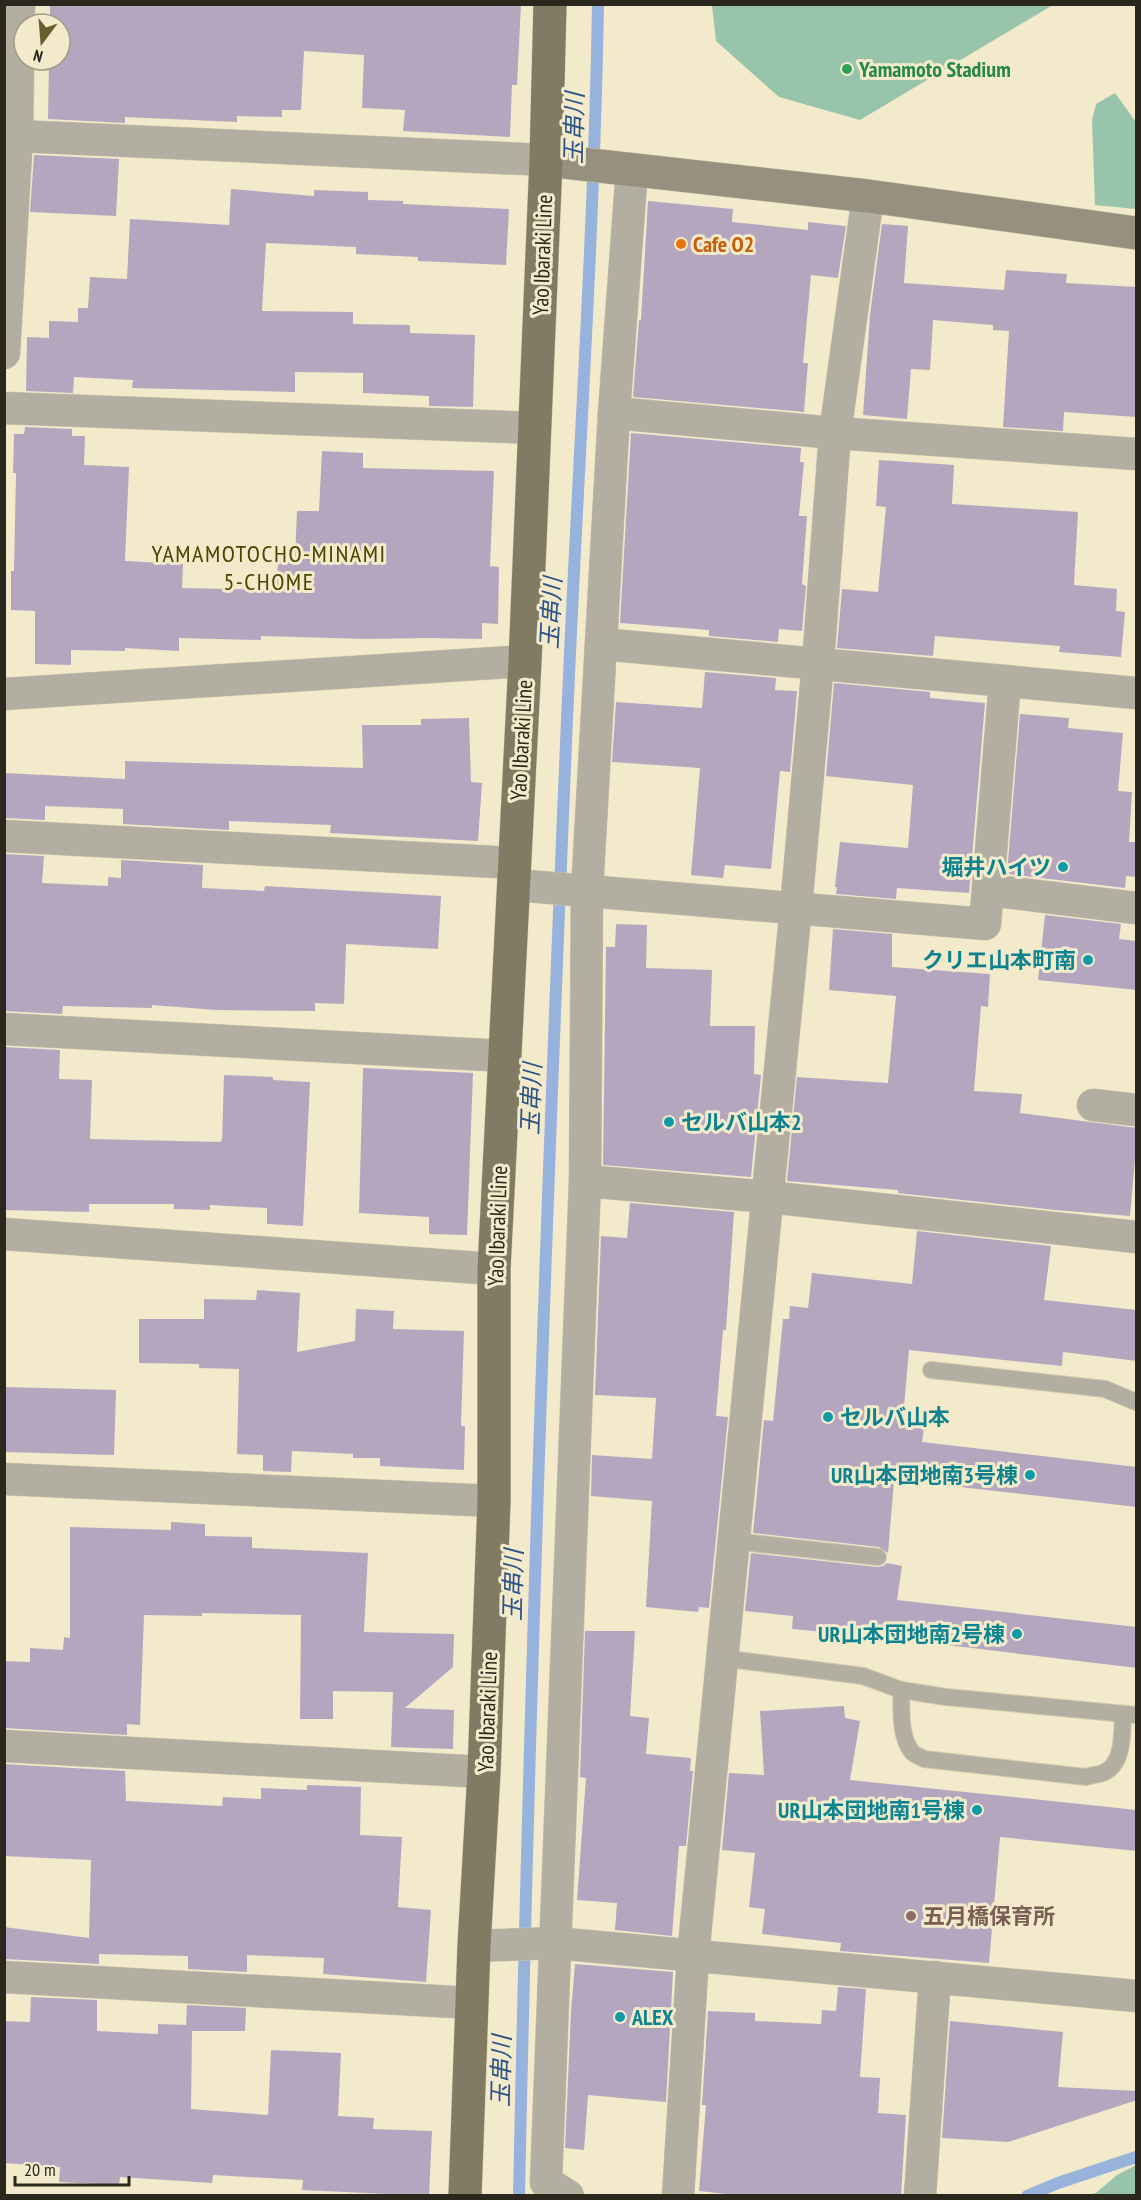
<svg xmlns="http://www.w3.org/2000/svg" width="1141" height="2200" font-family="'PT Sans Narrow','Noto Sans JP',sans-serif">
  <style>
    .green { fill: #98c4ac }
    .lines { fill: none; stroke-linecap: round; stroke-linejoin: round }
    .stream { stroke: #97b3dc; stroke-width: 12 }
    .building { fill: #b5a6c0 }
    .lane-casing { stroke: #cfc7ac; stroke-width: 18 }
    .street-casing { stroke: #cfc7ac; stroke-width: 33 }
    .secondary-casing { stroke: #cfc7ac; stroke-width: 34 }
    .primary-casing { stroke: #cfc7ac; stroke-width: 34 }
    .lane { stroke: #b2aea1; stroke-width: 16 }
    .street { stroke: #b2aea1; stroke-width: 32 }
    .secondary { stroke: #96907e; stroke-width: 33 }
    .primary { stroke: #827b64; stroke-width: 33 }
    .leisure-dot { fill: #2e9e5b; stroke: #f3eacc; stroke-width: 2 }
    .food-dot { fill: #e8710a; stroke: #f3eacc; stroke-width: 2 }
    .culture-dot { fill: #0f9aa8; stroke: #f3eacc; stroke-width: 2 }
    .education-dot { fill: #8d6e63; stroke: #f3eacc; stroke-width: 2 }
    .labels { text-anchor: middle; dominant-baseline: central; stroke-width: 6; stroke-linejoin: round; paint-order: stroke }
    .leisure-label { font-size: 22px; font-weight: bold; fill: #27864d; stroke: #f3eacc; text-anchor: start }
    .food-label { font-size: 22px; font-weight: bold; fill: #c56008; stroke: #f3eacc; text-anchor: start }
    .street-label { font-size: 22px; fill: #2a271c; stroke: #f3eacc }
    .culture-label { font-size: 22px; font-weight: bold; fill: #0d838f; stroke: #f3eacc; text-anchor: end }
    .education-label { font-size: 22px; font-weight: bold; fill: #785e54; stroke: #f3eacc; text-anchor: start }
    .water-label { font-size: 24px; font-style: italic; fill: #2e5387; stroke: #f3eacc }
    .neighbourhood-label { font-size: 24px; letter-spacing: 1.5px; fill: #4c4501; stroke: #f3eacc }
  </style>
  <rect width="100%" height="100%" fill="#f3eacc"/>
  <g class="green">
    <path d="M 712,5 L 712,4 L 1053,5 L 860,120 L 779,97 L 716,41 Z"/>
    <path d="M 1115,93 L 1136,122 L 1136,209 L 1095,205 L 1092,120 L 1096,104 Z"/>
    <path d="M 1136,2165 L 1136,2195 L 1087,2195 L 1096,2193 L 1117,2175 Z"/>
  </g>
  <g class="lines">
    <g class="stream">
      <path d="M 519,2196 C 529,1703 546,1212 567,720 C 577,481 594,243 598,4"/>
      <path d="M 1027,2196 L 1058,2183 L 1136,2157"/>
    </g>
  </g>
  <g class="building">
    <path d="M 50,4 L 521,4 L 517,85 L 512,85 L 510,137 L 403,131 L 405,110 L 362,108 L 364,55 L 304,51 L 301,110 L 282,110 L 282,117 L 237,116 L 237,122 L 125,117 L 125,123 L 48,119 L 49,60 L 60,60 L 60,24 L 50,24 Z"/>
    <path d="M 34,155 L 119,159 L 116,216 L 30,212 Z"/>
    <path d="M 231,189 L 314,196 L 314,190 L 368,192 L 368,200 L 403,201 L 403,204 L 509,209 L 506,265 L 418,261 L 418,257 L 356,254 L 356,247 L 266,243 L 262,311 L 353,312 L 353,324 L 410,325 L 410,333 L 475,335 L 473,407 L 429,406 L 429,396 L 363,393 L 363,373 L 295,372 L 295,392 L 132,388 L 133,380 L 74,377 L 73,393 L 26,391 L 27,337 L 49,338 L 49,321 L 78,322 L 78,308 L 88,308 L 90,277 L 127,279 L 130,219 L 229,225 Z"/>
    <path d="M 648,201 L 733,209 L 732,222 L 808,230 L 808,222 L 846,226 L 838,278 L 811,275 L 803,363 L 808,363 L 804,412 L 633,397 L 639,320 L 641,320 Z"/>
    <path d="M 882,224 L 908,226 L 904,283 L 1004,290 L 1006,270 L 1067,274 L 1066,283 L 1137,287 L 1137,417 L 1064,412 L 1063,431 L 1003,427 L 1009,331 L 993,330 L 993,325 L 933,320 L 930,370 L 911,369 L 907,419 L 863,415 L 870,315 Z"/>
    <path d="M 25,427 L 72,429 L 72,436 L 85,436 L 84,465 L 129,467 L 125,561 L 183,564 L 182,588 L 277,590 L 278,557 L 295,558 L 297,511 L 319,511 L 322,451 L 363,453 L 363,468 L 494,471 L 490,566 L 499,567 L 498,624 L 482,623 L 482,639 L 429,638 L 367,639 L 261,636 L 261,640 L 179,638 L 179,651 L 125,648 L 125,651 L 71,650 L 71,665 L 35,664 L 35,611 L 11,610 L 11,571 L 14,571 L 16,473 L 13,473 L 14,434 L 24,434 Z"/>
    <path d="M 631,433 L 801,448 L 800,462 L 804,462 L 799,516 L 807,516 L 802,584 L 806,586 L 802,631 L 779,629 L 778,642 L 709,636 L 709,630 L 620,623 Z"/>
    <path d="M 879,460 L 954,465 L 952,504 L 1078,512 L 1074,585 L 1117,589 L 1116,611 L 1125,612 L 1121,657 L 1059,652 L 1060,646 L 935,636 L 933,656 L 837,648 L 842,589 L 878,592 L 886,507 L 876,506 Z"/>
    <path d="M 705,672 L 776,678 L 775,690 L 797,691 L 790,772 L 780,771 L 771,869 L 725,865 L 723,878 L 691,875 L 700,768 L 612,762 L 616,702 L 702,708 Z"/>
    <path d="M 834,683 L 930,692 L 930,698 L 985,703 L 969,893 L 897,888 L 896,899 L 836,894 L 837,887 L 835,887 L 840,842 L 908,848 L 913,785 L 826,776 Z"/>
    <path d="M 1020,714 L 1069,718 L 1068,728 L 1123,733 L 1118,791 L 1132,792 L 1129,842 L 1137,842 L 1137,877 L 1126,876 L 1125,888 L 1007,874 Z"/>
    <path d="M 469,718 L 471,782 L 482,783 L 478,841 L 330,833 L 331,825 L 229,821 L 229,830 L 123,824 L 123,809 L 45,806 L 45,820 L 4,818 L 4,773 L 125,779 L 125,761 L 363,768 L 362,725 L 421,725 L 421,719 Z"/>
    <path d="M 4,854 L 44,856 L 42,883 L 108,886 L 108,877 L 121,878 L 121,860 L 203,865 L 202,888 L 264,891 L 265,886 L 441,896 L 438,949 L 346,944 L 344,1004 L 315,1003 L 315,1011 L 216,1010 L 152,1005 L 152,1008 L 63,1006 L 62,1014 L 4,1011 Z"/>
    <path d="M 1045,915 L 1121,924 L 1119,939 L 1137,941 L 1137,990 L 1038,980 Z"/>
    <path d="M 616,924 L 647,925 L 646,968 L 712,970 L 710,1026 L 755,1026 L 754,1074 L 761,1075 L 751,1177 L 603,1165 L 606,947 L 615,947 Z"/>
    <path d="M 833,929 L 892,934 L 892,967 L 990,974 L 988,1007 L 981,1006 L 974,1091 L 1022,1094 L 1020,1113 L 1137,1128 L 1137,1160 L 1135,1160 L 1130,1216 L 1055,1210 L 898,1193 L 898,1190 L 787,1181 L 797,1077 L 888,1083 L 896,996 L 829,990 Z"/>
    <path d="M 4,1047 L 60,1050 L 59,1079 L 92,1080 L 90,1139 L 220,1142 L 222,1140 L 224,1075 L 273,1077 L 273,1080 L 310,1082 L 303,1226 L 267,1224 L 267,1208 L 210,1205 L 210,1210 L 174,1209 L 174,1204 L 89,1204 L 89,1212 L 4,1210 Z"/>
    <path d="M 363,1068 L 473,1073 L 467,1235 L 429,1234 L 429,1217 L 359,1213 Z"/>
    <path d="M 630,1203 L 734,1212 L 726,1330 L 723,1330 L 716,1416 L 728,1417 L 709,1608 L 699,1607 L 698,1612 L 646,1607 L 652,1501 L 591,1496 L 592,1455 L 652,1459 L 656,1398 L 595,1395 L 601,1236 L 627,1238 Z"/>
    <path d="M 917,1231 L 1051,1246 L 1044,1300 L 1137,1310 L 1137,1361 L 1063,1352 L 1062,1366 L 909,1350 L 903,1417 L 925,1420 L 922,1442 L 1137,1467 L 1137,1507 L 898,1480 L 894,1481 L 888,1553 L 879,1547 L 753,1533 L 764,1420 L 773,1421 L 783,1319 L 789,1319 L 790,1306 L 808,1308 L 812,1273 L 912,1284 Z"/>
    <path d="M 257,1290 L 300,1293 L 297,1352 L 355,1341 L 356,1309 L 394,1311 L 393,1329 L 464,1331 L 461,1426 L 465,1426 L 464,1470 L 380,1466 L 380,1458 L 353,1458 L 353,1454 L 292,1451 L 291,1472 L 263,1471 L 263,1455 L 237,1454 L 239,1369 L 199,1368 L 199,1364 L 139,1363 L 139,1319 L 204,1319 L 204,1299 L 256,1300 Z"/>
    <path d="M 4,1387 L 116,1390 L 114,1455 L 4,1452 Z"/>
    <path d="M 171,1522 L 205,1524 L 205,1536 L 252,1537 L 252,1548 L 368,1553 L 364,1632 L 454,1634 L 453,1667 L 405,1708 L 454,1710 L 453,1749 L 391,1747 L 393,1692 L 333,1691 L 333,1719 L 300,1719 L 301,1615 L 202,1613 L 202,1616 L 144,1615 L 140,1725 L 127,1724 L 127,1735 L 4,1728 L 4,1661 L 30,1662 L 30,1648 L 63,1650 L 64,1637 L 70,1638 L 70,1527 L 171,1530 Z"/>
    <path d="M 751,1553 L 877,1567 L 883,1566 L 887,1563 L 902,1566 L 897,1600 L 1137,1627 L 1137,1668 L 897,1639 L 792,1629 L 793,1616 L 745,1611 Z"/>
    <path d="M 585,1631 L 635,1631 L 630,1716 L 649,1718 L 646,1754 L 691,1758 L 690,1771 L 693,1771 L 686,1846 L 679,1846 L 672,1936 L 615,1930 L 617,1903 L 577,1900 L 586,1778 L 580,1777 Z"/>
    <path d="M 844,1706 L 845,1718 L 860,1721 L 850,1780 L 1137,1810 L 1137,1851 L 1000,1837 L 989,1963 L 840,1951 L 841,1943 L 762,1934 L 765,1909 L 749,1907 L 755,1853 L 722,1850 L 729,1773 L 764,1775 L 760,1711 Z"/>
    <path d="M 4,1764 L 125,1771 L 126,1801 L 222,1806 L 223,1797 L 261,1799 L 261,1788 L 307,1790 L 307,1785 L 361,1787 L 360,1835 L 402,1837 L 398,1907 L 431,1910 L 426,1982 L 323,1974 L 324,1958 L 247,1955 L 247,1972 L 188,1969 L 188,1956 L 99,1954 L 99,1964 L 4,1959 L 4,1927 L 89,1938 L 91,1860 L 4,1856 Z"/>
    <path d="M 575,1964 L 673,1972 L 666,2102 L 588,2095 L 584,2150 L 565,2148 L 571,2011 Z"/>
    <path d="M 838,1987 L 866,1989 L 860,2077 L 880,2078 L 878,2113 L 906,2115 L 901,2196 L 745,2196 L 699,2191 L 706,2105 L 702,2105 L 708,2011 L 755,2013 L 755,2021 L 821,2024 L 822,2010 L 836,2011 Z"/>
    <path d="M 31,1997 L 97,2000 L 97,2031 L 158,2034 L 158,2024 L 186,2025 L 187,2005 L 246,2008 L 245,2031 L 192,2031 L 191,2109 L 268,2115 L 271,2050 L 341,2053 L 338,2116 L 374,2118 L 373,2129 L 432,2131 L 429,2196 L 302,2190 L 303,2180 L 213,2175 L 212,2183 L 120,2177 L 119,2185 L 59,2182 L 60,2167 L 4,2163 L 4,2021 L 30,2022 Z"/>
    <path d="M 950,2021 L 1063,2032 L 1058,2087 L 1137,2091 L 1137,2100 L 1008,2142 L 942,2138 Z"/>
  </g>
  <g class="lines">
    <g class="lane-casing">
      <g id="lane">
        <path d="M 931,1370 L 1105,1389 L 1136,1402"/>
        <path d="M 734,1541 L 878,1557"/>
        <path d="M 722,1658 L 863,1676 L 901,1690 L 946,1697 L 1136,1715"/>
        <path d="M 901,1690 C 902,1709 899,1736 912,1752 C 914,1755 921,1757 924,1759 L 1086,1777 C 1091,1775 1099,1775 1105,1772 C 1124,1762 1122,1733 1123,1714"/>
      </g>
    </g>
    <g class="street-casing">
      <g id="street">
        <path d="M 17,136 L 546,160"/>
        <path d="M 4,353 L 17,136 L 19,4"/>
        <path d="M 4,408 L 534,428"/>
        <path d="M 614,413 L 835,433 L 1136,454"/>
        <path d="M 601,644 L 1136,693"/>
        <path d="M 4,694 L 525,661"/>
        <path d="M 4,836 L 515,863"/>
        <path d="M 515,885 L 985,924 L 1005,681"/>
        <path d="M 988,890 L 1136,908"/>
        <path d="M 4,1029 L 505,1056"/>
        <path d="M 1093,1105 L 1136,1110"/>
        <path d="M 585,1181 L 768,1197 L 1136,1237"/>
        <path d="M 4,1234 L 494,1269"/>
        <path d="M 4,1479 L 494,1501"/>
        <path d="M 4,1746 L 484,1772"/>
        <path d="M 474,1946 L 555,1943 L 1136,1996"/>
        <path d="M 4,1977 L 472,2003"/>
        <path d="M 568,2196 L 546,2182 L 585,1181 L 587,891 L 614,413 L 632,169"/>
        <path d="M 678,2196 L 693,1956 L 796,907 L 818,663 L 835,433 L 868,196"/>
        <path d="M 920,2196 L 935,1977"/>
      </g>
    </g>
    <g class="secondary-casing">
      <path id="secondary" d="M 546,160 L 868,196 L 1136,233"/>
    </g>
    <g class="primary-casing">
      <path id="primary" d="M 465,2196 L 474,1946 L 484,1772 L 494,1501 L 494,1269 L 525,661 L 546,160 L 550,4"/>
    </g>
    <use href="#lane" class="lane"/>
    <use href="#street" class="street"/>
    <use href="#secondary" class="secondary"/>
    <use href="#primary" class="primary"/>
  </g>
  <circle class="leisure-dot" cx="847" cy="69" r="6"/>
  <circle class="food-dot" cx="681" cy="244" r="6"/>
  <g class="culture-dot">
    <circle cx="1063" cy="867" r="6"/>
    <circle cx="1088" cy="960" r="6"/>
    <circle cx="669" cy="1122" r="6"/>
    <circle cx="828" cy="1417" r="6"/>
    <circle cx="1030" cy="1475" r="6"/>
    <circle cx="1017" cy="1634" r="6"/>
    <circle cx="977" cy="1810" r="6"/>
    <circle cx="620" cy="2017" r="6"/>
  </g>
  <circle class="education-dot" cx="911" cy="1916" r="6"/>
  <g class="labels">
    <g class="leisure-label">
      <text x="859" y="69">Yamamoto Stadium</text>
    </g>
    <g class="food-label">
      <text x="693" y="244">Cafe O2</text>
    </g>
    <g class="street-label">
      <text transform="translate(542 255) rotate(-88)">Yao Ibaraki Line</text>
      <text transform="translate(521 740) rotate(-87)">Yao Ibaraki Line</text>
      <text transform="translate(497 1226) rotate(-88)">Yao Ibaraki Line</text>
      <text transform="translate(487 1712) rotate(-88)">Yao Ibaraki Line</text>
    </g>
    <g class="culture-label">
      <text x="1051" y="867">堀井ハイツ</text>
      <text x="1076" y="960">クリエ山本町南</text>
      <text x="681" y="1122" text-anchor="start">セルバ山本2</text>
      <text x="840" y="1417" text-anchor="start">セルバ山本</text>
      <text x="1018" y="1475">UR山本団地南3号棟</text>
      <text x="1005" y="1634">UR山本団地南2号棟</text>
      <text x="965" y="1810">UR山本団地南1号棟</text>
      <text x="632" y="2017" text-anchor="start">ALEX</text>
    </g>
    <g class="education-label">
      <text x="923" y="1916">五月橋保育所</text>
    </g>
    <g class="water-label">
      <text transform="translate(574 128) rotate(-89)">玉串川</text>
      <text transform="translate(551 613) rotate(-87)">玉串川</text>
      <text transform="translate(531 1099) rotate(-88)">玉串川</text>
      <text transform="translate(513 1585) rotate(-89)">玉串川</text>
      <text transform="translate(501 2071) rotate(-89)">玉串川</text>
    </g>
    <g class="neighbourhood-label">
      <text x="269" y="553">YAMAMOTOCHO-MINAMI<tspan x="269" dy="28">5-CHOME</tspan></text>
    </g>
  </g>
  <rect width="1141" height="2200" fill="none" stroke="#2a271c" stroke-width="12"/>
  <g transform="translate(42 42) rotate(196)"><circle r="28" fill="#f3eacc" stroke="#a39c86" stroke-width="1.5"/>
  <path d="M0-4.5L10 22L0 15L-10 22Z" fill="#655f2b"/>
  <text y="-9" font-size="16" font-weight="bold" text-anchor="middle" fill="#2a271c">N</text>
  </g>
  <path d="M15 2176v9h114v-9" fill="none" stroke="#2a271c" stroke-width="3"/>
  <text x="24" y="2176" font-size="18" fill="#2a271c" stroke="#f3eacc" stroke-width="4.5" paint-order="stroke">20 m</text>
</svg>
